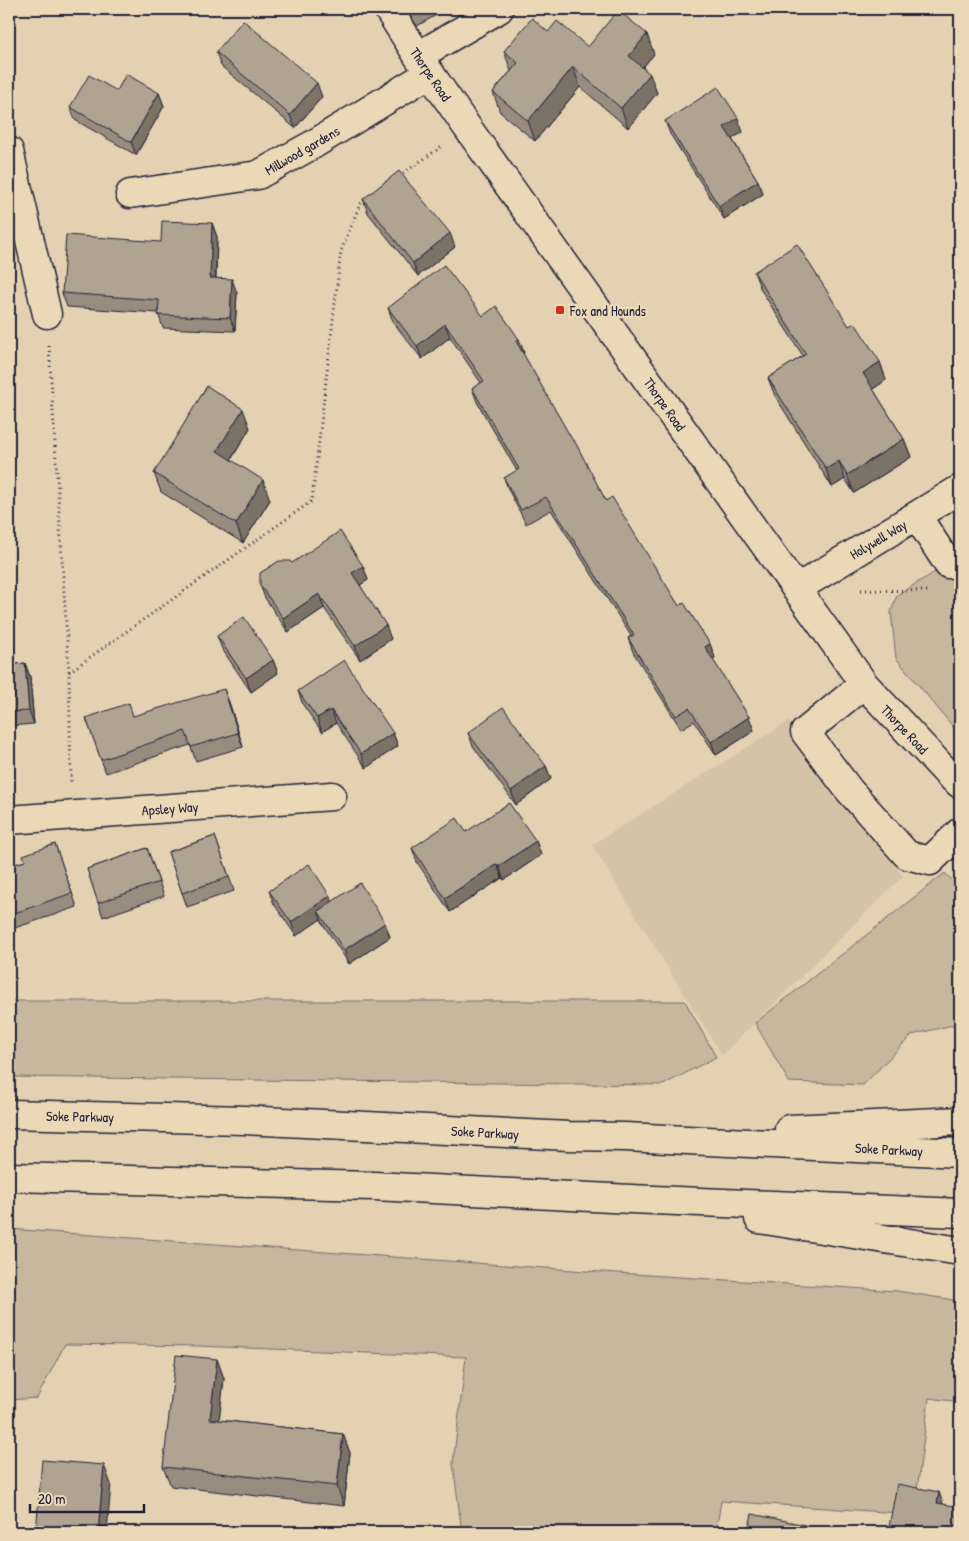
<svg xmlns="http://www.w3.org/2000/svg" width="969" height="1541" font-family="'Patrick Hand',sans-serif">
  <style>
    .built { fill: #d4c3a7 }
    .green { fill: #c7b79f; stroke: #746c6d }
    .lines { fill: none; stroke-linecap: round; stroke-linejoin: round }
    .minor-casing { stroke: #22223b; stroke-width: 31 }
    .highway-casing { stroke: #22223b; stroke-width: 31 }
    .path { stroke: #22223b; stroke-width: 3; stroke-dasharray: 1 4; stroke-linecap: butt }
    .minor { stroke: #ebd8b6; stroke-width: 28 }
    .highway { stroke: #ebd8b6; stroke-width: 28 }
    .wall { fill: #978c7d; stroke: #22223b }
    .shaded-wall { fill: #7b7266; stroke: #22223b }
    .building { fill: #b0a391; stroke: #22223b }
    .poi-dot { fill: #c8321e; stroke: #ebd8b6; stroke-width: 2 }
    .labels { text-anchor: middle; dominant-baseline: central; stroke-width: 5; stroke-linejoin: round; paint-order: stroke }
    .street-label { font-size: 14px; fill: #22223b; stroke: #ebd8b6 }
    .poi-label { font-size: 14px; fill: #22223b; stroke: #ebd8b6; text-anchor: start }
  </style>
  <rect width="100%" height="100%" fill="#e3d1b1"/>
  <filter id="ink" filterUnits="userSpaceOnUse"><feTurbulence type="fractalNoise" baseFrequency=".02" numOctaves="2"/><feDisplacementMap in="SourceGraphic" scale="10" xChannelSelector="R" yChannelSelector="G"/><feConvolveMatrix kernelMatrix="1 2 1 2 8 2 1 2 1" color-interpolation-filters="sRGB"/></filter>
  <g filter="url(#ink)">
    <path class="built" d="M 789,721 L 903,876 L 722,1055 L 592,845 Z"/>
    <g class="green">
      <path d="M 960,557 L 960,735 L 896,658 L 891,612 L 897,595 Z"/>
      <path d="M 945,873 L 960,888 L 960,1023 L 912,1035 L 863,1085 L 789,1082 L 755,1023 Z"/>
      <path d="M 9,1001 L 685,1001 L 716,1057 L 663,1085 L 9,1077 Z"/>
      <path d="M 9,1229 L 586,1271 L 897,1291 L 960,1301 L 960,1402 L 929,1398 L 914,1514 L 721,1501 L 716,1532 L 462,1532 L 453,1463 L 466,1357 L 198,1346 L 65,1344 L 37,1398 L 9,1400 Z"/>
    </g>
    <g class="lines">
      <g class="minor-casing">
        <g id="minor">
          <path d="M 388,9 L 418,56 L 467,127 L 864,684 L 949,775 L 960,784"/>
          <path d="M 418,56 L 499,9"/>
          <path d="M 9,151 L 47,314"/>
          <path d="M 130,194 L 258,175 L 314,144 L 430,73"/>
          <path d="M 917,516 L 948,564"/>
          <path d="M 796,589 L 960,489"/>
          <path d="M 864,684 L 805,732 L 849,790 L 907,855 L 930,861 L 960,832"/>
          <path d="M 9,820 L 332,796"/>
        </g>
      </g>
      <g class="highway-casing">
        <g id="highway">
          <path d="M 9,1114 L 244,1120 L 569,1136 L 625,1137 L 960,1153"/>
          <path d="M 789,1129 L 960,1121"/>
          <path d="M 9,1177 L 374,1186 L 631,1199 L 960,1213"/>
          <path d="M 759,1219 L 960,1251"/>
        </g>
      </g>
      <g class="path">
        <path d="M 399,176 L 441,147"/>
        <path d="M 49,346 L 69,672 L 71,782"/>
        <path d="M 861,590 L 927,591"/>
        <path d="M 69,672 L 312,501 L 341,251 L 360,204 L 365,200"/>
      </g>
      <use href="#minor" class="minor"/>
      <use href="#highway" class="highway"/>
    </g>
    <g class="wall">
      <path d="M 406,9 L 447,9 L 417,26 Z"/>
      <path d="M 548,32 L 588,47 L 654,54 L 643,67 L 657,93 L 628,128 L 580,87 L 535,141 L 500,112 L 493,92 L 511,71 L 504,51 Z"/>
      <path d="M 216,52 L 322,97 L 295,128 L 221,66 Z"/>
      <path d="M 117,91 L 159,93 L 164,106 L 136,155 L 75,120 L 70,107 Z"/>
      <path d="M 665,121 L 743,132 L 732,139 L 758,181 L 763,194 L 724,219 L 670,134 Z"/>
      <path d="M 363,199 L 455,247 L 418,276 L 368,213 Z"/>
      <path d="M 212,223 L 217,237 L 216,278 L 237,293 L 235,331 L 163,328 L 158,313 L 67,307 L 62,293 L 161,242 Z"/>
      <path d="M 754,272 L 849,326 L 880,362 L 886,380 L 873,389 L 904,439 L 911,457 L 854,493 L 845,479 L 832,487 L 775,396 L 768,378 L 803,356 L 761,290 Z"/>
      <path d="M 388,308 L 483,316 L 519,339 L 524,353 L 523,354 L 606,501 L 679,606 L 710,644 L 715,658 L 712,659 L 749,717 L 754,731 L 716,755 L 694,721 L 681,729 L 633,652 L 628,638 L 631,636 L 551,510 L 526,524 L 509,491 L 504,478 L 517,471 L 477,402 L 472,388 L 481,383 L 450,337 L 422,359 L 393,322 Z"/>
      <path d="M 250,428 L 231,460 L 270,500 L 243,543 L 161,492 L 154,473 Z"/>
      <path d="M 292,563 L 363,566 L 368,580 L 360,585 L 391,639 L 360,660 L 324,608 L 288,632 L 265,598 L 260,585 Z"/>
      <path d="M 217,636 L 273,660 L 278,673 L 251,692 L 222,649 Z"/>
      <path d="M 25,663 L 30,677 L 34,724 L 9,726 L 9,665 Z"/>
      <path d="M 298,691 L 393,733 L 398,746 L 366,768 L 336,723 L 322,732 L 303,705 Z"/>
      <path d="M 229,702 L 243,747 L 196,761 L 190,745 L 106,773 L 86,718 L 134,716 Z"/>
      <path d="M 468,733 L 546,766 L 551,779 L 516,805 L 473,746 Z"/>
      <path d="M 466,832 L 536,841 L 541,855 L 504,880 L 502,878 L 450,912 L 417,862 L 412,848 Z"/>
      <path d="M 215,836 L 234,891 L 187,907 L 168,852 Z"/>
      <path d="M 55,844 L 77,907 L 9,930 L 9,866 L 25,861 Z"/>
      <path d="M 147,848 L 164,896 L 103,917 L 87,869 Z"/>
      <path d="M 269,891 L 332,901 L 385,923 L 390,937 L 349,964 L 323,924 L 321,919 L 296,936 L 274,904 Z"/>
      <path d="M 217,1359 L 224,1379 L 219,1420 L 343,1434 L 350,1453 L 344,1506 L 171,1486 L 163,1467 Z"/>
    </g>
    <g class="shaded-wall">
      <path d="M 647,34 L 654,54 L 636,75 L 629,56 Z"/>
      <path d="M 573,67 L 580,87 L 535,141 L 528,121 Z"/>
      <path d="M 650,74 L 657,93 L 628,128 L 621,108 Z"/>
      <path d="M 317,83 L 322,97 L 295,128 L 290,115 Z"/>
      <path d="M 159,93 L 164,106 L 136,155 L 131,142 Z"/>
      <path d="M 738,118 L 743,132 L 729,141 L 724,127 Z"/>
      <path d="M 758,181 L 763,194 L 724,219 L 719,206 Z"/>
      <path d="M 212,223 L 217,237 L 215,292 L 210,278 Z"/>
      <path d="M 450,233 L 455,247 L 418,276 L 413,263 Z"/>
      <path d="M 232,279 L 237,293 L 235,331 L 230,318 Z"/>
      <path d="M 445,324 L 450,337 L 422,359 L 417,346 Z"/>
      <path d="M 519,339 L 524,353 L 521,355 L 516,341 Z"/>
      <path d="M 880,362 L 886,380 L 870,391 L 863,373 Z"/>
      <path d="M 243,409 L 250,428 L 224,471 L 217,451 Z"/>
      <path d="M 904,439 L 911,457 L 854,493 L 847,475 Z"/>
      <path d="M 839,461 L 845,479 L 832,487 L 826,469 Z"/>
      <path d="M 263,480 L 270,500 L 243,543 L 236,524 Z"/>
      <path d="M 363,566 L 368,580 L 357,587 L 352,573 Z"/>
      <path d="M 319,594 L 324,608 L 288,632 L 283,618 Z"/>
      <path d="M 386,625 L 391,639 L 360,660 L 355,646 Z"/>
      <path d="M 710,644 L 715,658 L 710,661 L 705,647 Z"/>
      <path d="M 273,660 L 278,673 L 251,692 L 246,678 Z"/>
      <path d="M 25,663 L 30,677 L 34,724 L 29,711 Z"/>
      <path d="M 224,689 L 229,702 L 243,747 L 238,733 Z"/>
      <path d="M 331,710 L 336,723 L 322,732 L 317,718 Z"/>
      <path d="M 749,717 L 754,731 L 716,755 L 711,742 Z"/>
      <path d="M 393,733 L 398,746 L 366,768 L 361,754 Z"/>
      <path d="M 546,766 L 551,779 L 516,805 L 511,791 Z"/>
      <path d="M 536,841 L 541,855 L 504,880 L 499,866 Z"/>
      <path d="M 497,864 L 502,878 L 450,912 L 445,898 Z"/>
      <path d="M 330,896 L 335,909 L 318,911 L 321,919 L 296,936 L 291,922 Z"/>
      <path d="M 385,923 L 390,937 L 349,964 L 344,950 Z"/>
      <path d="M 217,1359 L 224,1379 L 217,1438 L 210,1419 Z"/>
      <path d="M 343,1434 L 350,1453 L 344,1506 L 337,1486 Z"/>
      <path d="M 104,1465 L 111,1484 L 107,1532 L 98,1532 Z"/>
      <path d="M 939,1492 L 944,1506 L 937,1503 Z"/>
      <path d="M 805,1525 L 807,1532 L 803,1532 Z"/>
    </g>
    <g class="building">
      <path d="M 410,9 L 419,9 L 412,12 Z"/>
      <path d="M 618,10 L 647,34 L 629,56 L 650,74 L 621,108 L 573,67 L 528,121 L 493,92 L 518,63 L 504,51 L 532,18 L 548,32 L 557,21 L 588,47 Z"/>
      <path d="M 243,20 L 317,83 L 290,115 L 216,52 Z"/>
      <path d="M 126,74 L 159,93 L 131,142 L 70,107 L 89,75 L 117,91 Z"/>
      <path d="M 718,87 L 738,118 L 724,127 L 758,181 L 719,206 L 665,121 Z"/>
      <path d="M 399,171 L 450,233 L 413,263 L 363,199 Z"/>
      <path d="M 162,221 L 212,223 L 210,278 L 232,279 L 230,318 L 158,315 L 159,300 L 62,293 L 66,235 L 161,242 Z"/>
      <path d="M 797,244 L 849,326 L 855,323 L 880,362 L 863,373 L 904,439 L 847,475 L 839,461 L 826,469 L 768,378 L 806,354 L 754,272 Z"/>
      <path d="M 444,265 L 483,316 L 496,306 L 519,339 L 516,341 L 573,441 L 574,440 L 606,501 L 612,497 L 679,606 L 684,603 L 710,644 L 705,647 L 749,717 L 711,742 L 689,708 L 676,716 L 628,638 L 634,635 L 546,497 L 521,510 L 504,478 L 519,469 L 472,388 L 484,381 L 445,324 L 417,346 L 388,308 Z"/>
      <path d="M 207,386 L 243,409 L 217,451 L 263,480 L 236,524 L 154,473 Z"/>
      <path d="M 340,531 L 363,566 L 352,573 L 386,625 L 355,646 L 319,594 L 283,618 L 260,585 L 260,573 L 279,561 L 290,561 L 292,563 Z"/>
      <path d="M 244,617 L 273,660 L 246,678 L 217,636 Z"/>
      <path d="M 344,660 L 393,733 L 361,754 L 331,710 L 317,718 L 298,691 Z"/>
      <path d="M 25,663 L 29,711 L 9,712 L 9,665 Z"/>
      <path d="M 224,689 L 238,733 L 191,747 L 185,731 L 101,760 L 86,718 L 129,703 L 133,716 Z"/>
      <path d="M 503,707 L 546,766 L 511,791 L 468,733 Z"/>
      <path d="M 509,803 L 536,841 L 499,866 L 497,864 L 445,898 L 412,848 L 457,818 L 466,832 Z"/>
      <path d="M 215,836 L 229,877 L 182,893 L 168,852 Z"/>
      <path d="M 55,844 L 72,893 L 9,915 L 9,866 L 25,861 L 23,855 Z"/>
      <path d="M 147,848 L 159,882 L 98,903 L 87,869 Z"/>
      <path d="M 309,864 L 330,896 L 291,922 L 269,891 Z"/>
      <path d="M 360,883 L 385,923 L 344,950 L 318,911 Z"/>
      <path d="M 176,1355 L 217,1359 L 210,1419 L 343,1434 L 337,1486 L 163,1467 Z"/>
      <path d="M 42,1460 L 104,1465 L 98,1532 L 36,1532 Z"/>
      <path d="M 897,1484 L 939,1492 L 937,1503 L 960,1507 L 960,1532 L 888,1532 Z"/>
      <path d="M 752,1514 L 805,1525 L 803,1532 L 748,1532 Z"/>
    </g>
  </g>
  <rect class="poi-dot" x="555" y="305" width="10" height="10" rx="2.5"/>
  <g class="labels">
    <g class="street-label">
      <text transform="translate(431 74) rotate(56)">Thorpe Road</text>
      <text transform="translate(302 150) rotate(-30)">Millwood gardens</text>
      <text transform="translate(665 404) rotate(55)">Thorpe Road</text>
      <text transform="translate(878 539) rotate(-31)">Holywell Way</text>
      <text transform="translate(905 729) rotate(47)">Thorpe Road</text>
      <text transform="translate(170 808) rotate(-4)">Apsley Way</text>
      <text transform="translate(80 1116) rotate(1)">Soke Parkway</text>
      <text transform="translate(485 1132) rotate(3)">Soke Parkway</text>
      <text transform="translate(889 1149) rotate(3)">Soke Parkway</text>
    </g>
    <g class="poi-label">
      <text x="570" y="310">Fox and Hounds</text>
    </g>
  </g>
  <rect width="969" height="1541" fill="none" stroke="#ebd8b6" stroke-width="30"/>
  <rect x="15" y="15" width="939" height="1511" fill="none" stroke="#22223b" stroke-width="2" filter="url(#ink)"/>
  <path d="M30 1504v8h114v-8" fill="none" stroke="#22223b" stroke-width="2.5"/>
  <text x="38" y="1504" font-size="15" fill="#22223b" stroke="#ebd8b6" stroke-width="4" paint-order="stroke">20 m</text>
</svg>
